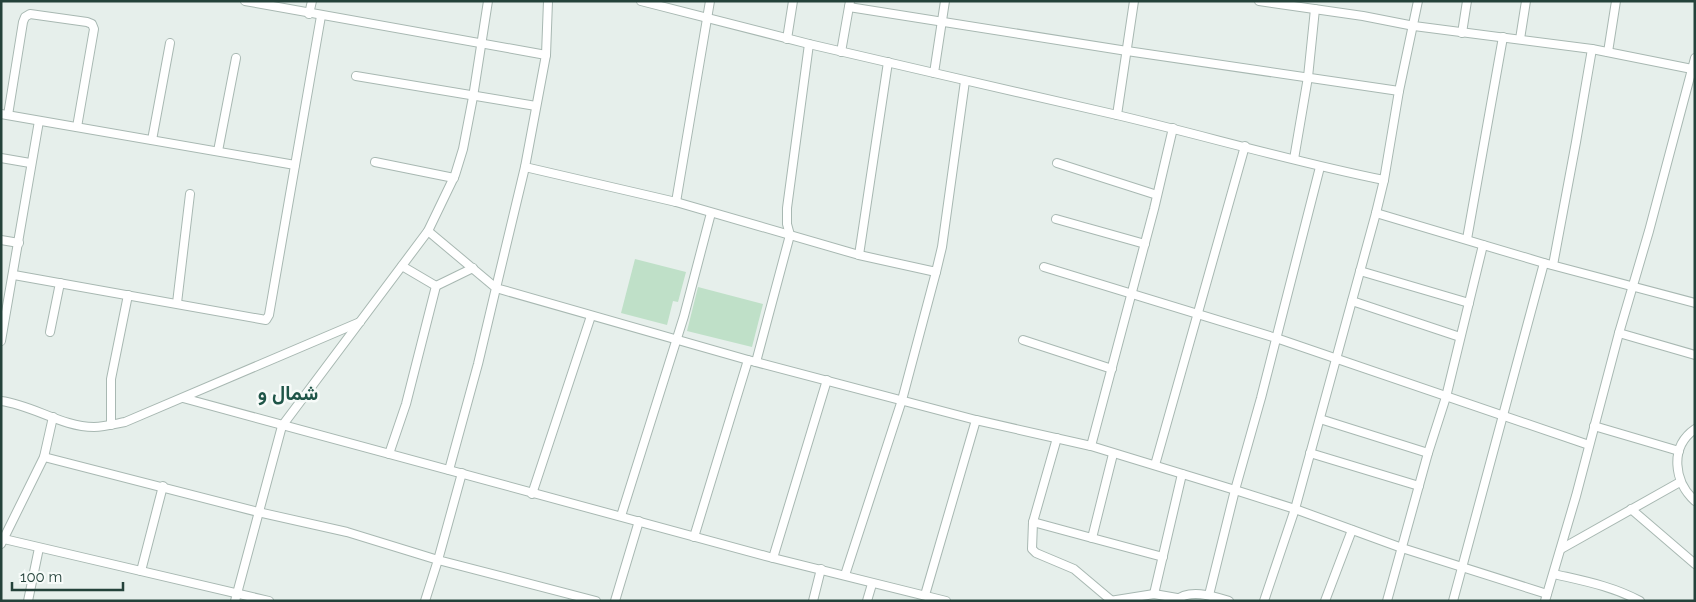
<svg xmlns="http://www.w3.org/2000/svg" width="1696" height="602" font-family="Raleway,Vazirmatn,sans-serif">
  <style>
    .green { fill: #bfe0c8 }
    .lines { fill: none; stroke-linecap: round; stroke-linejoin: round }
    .minor-casing { stroke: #a8b8b2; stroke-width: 10 }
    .minor { stroke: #fff; stroke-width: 8 }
    .labels { text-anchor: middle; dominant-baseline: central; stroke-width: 5; stroke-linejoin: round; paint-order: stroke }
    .district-label { font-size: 20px; font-weight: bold; fill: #1f5548; stroke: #f7fbf9 }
  </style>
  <rect width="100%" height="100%" fill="#e6efeb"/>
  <g class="green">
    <path d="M 635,259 L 686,272 L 678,302 L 673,301 L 667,325 L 621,313 Z"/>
    <path d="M 698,287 L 763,304 L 752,347 L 687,331 Z"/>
  </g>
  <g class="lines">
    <g class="minor-casing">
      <g id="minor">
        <path d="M 245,1 L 546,55"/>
        <path d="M 548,1 L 546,55 L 525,167 L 676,202 L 859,255 L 936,272 L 942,247 L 965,81"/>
        <path d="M 641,1 L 809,44 L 934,73"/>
        <path d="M 945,1 L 934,73 L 1117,115"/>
        <path d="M 1134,1 L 1117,115 C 1206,136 1294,162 1384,180 L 1399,91 L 1418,1"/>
        <path d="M 1259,1 L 1363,16 L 1414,26 L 1592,49 L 1692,69"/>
        <path d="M 849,7 L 1127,51 L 1399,91"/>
        <path d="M 309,14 L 312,1"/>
        <path d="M 1462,33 L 1467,1"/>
        <path d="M 787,39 L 793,1"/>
        <path d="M 1520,39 L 1526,1"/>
        <path d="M 841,52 L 850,1"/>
        <path d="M 1608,52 L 1616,1"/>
        <path d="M 356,76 L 536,106"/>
        <path d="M 1,114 L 295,165"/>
        <path d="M 8,115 L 23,22 L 25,17 L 30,14 L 87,22 L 92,24 L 94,29 L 77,127"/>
        <path d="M 152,140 L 170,43"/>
        <path d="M 218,151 L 236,58"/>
        <path d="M 1,158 L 30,163"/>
        <path d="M 1294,159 L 1308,77 L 1315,9"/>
        <path d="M 375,162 L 454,178"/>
        <path d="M 1057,163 L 1157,195"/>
        <path d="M 525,167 L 496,288 L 748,360 L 976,420 L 1091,446 L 1235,490 L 1209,595"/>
        <path d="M 1320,167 L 1261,398 L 1235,490 L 1295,509 L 1402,548 L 1547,594"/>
        <path d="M 676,202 L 710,1"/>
        <path d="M 1376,213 L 1544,263 L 1695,303"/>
        <path d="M 1056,219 L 1145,244"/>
        <path d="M 428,231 L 496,288 L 478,364 L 449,470"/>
        <path d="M 1467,239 L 1503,37"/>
        <path d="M 1,240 L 19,243"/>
        <path d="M 859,255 L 888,62"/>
        <path d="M 1553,265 L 1576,142 L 1592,49"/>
        <path d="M 1044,267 L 1276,338 L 1589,445"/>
        <path d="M 1360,271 L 1469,303"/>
        <path d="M 14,275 L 266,320 L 269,315 L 321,16"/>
        <path d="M 436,286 L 473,268"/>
        <path d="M 1352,301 L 1460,337"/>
        <path d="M 177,303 L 190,194"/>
        <path d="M 50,332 L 60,283"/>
        <path d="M 1619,333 L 1695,355"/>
        <path d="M 1023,340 L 1112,369"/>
        <path d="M 1,341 L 39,121"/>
        <path d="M 756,362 L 790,235 L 787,224 L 787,208 L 809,44"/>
        <path d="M 183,398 L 773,558 L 946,601"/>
        <path d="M 1,401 C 33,405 62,427 94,427 C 104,427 115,424 125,422 L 360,322"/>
        <path d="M 1320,419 L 1428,453"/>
        <path d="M 111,425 L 111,379 L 128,295"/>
        <path d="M 1594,426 L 1679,451"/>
        <path d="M 1695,429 C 1669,447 1674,482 1695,501"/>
        <path d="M 1057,438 L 1033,522 L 1032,549 L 1036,553 L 1074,569 L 1112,601"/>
        <path d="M 1091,446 L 1154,209 L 1173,128"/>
        <path d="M 1310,453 L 1419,486"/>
        <path d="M 389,454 L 406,404 L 436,286 L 402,266"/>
        <path d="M 44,457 L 258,512 L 347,532 L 438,560 L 425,601"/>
        <path d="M 1155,465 L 1245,146"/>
        <path d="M 462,473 L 438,560 L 596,601"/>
        <path d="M 532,494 L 591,316"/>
        <path d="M 1631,509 L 1695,564"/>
        <path d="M 621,516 L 684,316 L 711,213"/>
        <path d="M 1033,522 L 1092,538 L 1113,454"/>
        <path d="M 694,537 L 748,360"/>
        <path d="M 1092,538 L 1163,557"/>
        <path d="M 4,539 L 269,601"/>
        <path d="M 1,544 L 44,457 L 53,417"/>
        <path d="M 1561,549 L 1680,482"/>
        <path d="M 773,558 L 827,380"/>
        <path d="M 141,571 L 163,486"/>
        <path d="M 1554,574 C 1584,581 1612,586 1640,601"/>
        <path d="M 845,575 L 902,400 L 936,272"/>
        <path d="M 1154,594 L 1182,474"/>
        <path d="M 925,595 L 976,420"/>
        <path d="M 28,601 L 39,548"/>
        <path d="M 235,601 L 282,426 L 428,231 L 455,175 L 463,149 L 473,97 L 488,1"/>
        <path d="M 615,601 L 639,521"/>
        <path d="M 813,601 L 821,569"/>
        <path d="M 867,601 L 872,584"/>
        <path d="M 1110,601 L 1154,594 L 1177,598"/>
        <path d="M 1175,601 C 1189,588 1213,596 1229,601"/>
        <path d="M 1264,601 L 1295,509 L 1376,213 L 1384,180"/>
        <path d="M 1325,601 L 1352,530"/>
        <path d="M 1387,601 L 1428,453 L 1446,397 L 1483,245"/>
        <path d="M 1453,601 L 1544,263"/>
        <path d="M 1545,601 L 1576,496 L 1619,333 L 1649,231 L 1695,58"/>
      </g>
    </g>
    <use href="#minor" class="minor"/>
  </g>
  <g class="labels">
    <g class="district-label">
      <text x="288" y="393">شمال و</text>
    </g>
  </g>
  <rect width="1696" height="602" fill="none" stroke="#24423a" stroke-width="5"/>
  <path d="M12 582v8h111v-8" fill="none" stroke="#24423a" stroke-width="2.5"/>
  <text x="20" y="582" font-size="15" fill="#24423a" stroke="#f7fbf9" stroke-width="4" paint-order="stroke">100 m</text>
</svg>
